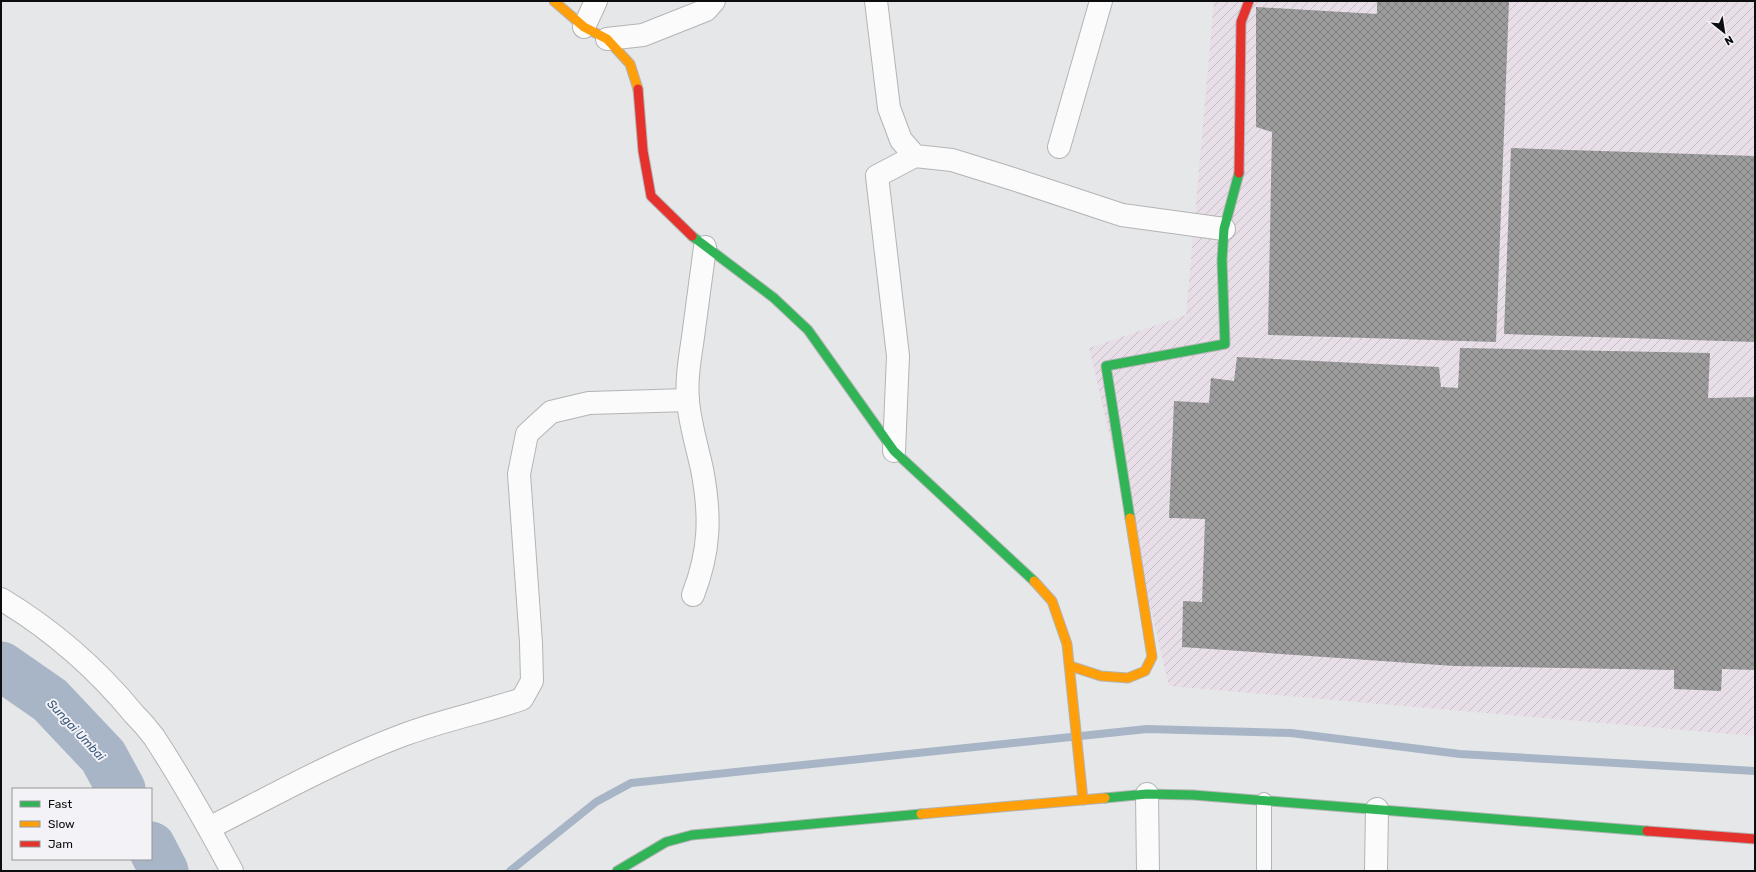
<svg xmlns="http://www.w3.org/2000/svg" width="1756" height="872" font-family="Rubik,sans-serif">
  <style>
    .industrial { fill: url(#industrial-furrows) }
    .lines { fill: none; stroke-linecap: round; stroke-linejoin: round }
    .stream { stroke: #a8b5c6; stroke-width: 8 }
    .river { stroke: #a8b5c6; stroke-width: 49 }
    .building { fill: url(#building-cross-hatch) }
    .lane-casing { stroke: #b3b4b5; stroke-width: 16 }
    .street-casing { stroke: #b3b4b5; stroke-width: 24 }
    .fast-casing { stroke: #b3b4b5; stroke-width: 11 }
    .slow-casing { stroke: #b3b4b5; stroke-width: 11 }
    .jam-casing { stroke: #b3b4b5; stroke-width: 11 }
    .lane { stroke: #fbfbfc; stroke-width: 14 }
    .street { stroke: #fbfbfc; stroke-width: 22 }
    .fast { stroke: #30b455; stroke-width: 9 }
    .slow { stroke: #ff9f0a; stroke-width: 9 }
    .jam { stroke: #e5322d; stroke-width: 9 }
    .labels { text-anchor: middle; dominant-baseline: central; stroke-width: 4; stroke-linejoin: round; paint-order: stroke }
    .water-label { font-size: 12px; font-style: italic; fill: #38567b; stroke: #f3f3f7 }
  </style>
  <defs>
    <pattern id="industrial-furrows" width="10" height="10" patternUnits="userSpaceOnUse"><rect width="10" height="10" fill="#e7dee7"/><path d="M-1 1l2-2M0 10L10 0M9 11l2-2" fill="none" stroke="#c5bdc5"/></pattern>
    <pattern id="building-cross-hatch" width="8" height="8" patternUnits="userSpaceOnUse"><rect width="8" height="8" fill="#9c9c9c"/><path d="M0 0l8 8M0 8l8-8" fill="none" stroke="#7e7e7e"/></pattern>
  </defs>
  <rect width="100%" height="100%" fill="#e6e7e8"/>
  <path class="industrial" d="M 1214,1 L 1755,1 L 1755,736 L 1169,686 L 1089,348 L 1186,315 Z"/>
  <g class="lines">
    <path class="stream" d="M 510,871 L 596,802 L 631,783 L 1147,729 L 1291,733 L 1460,754 L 1755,771"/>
    <g class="river">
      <path d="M 1,666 L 50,700 L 103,756 L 121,789"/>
      <path d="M 151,846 L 164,871"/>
    </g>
  </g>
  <g class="building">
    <path d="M 1377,1 L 1509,1 L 1496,342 L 1268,335 L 1272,132 L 1256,127 L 1256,7 L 1377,14 Z"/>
    <path d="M 1511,148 L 1755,156 L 1755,342 L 1504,334 Z"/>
    <path d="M 1460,348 L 1710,353 L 1708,398 L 1755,397 L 1755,670 L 1722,669 L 1721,691 L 1674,689 L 1674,670 L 1454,666 L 1182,647 L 1183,601 L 1202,602 L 1205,519 L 1169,518 L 1174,401 L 1209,403 L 1211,378 L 1234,381 L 1237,357 L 1439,367 L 1441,387 L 1458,388 Z"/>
  </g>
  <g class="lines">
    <g class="lane-casing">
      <path id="lane" d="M 1264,800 L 1264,871"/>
    </g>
    <g class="street-casing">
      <g id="street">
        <path d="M 876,1 L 889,108 L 901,140 L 915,156 L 952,160 L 1013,179 L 1122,215 L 1224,229"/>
        <path d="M 584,27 L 596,1"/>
        <path d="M 607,39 L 643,35 L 706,10 L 714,1"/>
        <path d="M 1059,147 L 1101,1"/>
        <path d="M 894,451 L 898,356 L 877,176 L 915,156"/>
        <path d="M 693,595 C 710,551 711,516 702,469 C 697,446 690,424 688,401 C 686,379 690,358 693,337 C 697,307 701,277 705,247"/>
        <path d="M 1,599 C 51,629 97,669 134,714 C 141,721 148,729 154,737 C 182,780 208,826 232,871"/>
        <path d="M 1147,794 L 1148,871"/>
        <path d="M 209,828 C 274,795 338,759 406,734 C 444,720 484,712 522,699 L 532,681 L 531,643 L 519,474 L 527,434 L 551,412 L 589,403 L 688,400"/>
        <path d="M 1376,871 L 1377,809"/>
      </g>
    </g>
    <g class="fast-casing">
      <g id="fast">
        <path d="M 692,236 L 774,298 L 808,330 L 894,451 L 1034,581"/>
        <path d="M 1130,518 L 1106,366 L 1225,344 L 1222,260 L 1224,229 L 1239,173"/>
        <path d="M 1105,798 L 1147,794 L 1193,795 L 1647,831"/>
        <path d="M 617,871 L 666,842 L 692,835 L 921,814"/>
      </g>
    </g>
    <g class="slow-casing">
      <g id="slow">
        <path d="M 554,1 L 584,27 L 607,39 L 630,64 L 638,89"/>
        <path d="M 1034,581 L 1052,601 L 1067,644 L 1083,800"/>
        <path d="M 1070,666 L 1101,676 L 1128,678 L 1145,671 L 1152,657 L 1130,518"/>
        <path d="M 921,814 L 1105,798"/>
      </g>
    </g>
    <g class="jam-casing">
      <g id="jam">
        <path d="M 638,89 L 643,151 L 651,196 L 692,236"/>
        <path d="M 1239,173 L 1241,22 L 1249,1"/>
        <path d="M 1647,831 L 1755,839"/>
      </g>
    </g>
    <use href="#lane" class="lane"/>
    <use href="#street" class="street"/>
    <use href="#fast" class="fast"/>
    <use href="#slow" class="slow"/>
    <use href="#jam" class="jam"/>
  </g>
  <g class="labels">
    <g class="water-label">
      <text transform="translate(76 730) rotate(47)">Sungai Umbai</text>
    </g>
  </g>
  <rect width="1756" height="872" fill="none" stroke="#0c0d0e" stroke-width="4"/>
  <rect x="12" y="788" width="140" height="72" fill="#f3f3f7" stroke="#97979a"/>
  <rect x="20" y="801" width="20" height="6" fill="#30b455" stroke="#97979a"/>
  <text x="48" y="808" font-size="12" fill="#0c0d0e">Fast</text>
  <rect x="20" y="821" width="20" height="6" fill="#ff9f0a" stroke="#97979a"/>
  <text x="48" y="828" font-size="12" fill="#0c0d0e">Slow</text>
  <rect x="20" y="841" width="20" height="6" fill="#e5322d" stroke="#97979a"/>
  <text x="48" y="848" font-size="12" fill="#0c0d0e">Jam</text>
  <g transform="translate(1724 32) rotate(150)" stroke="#f3f3f7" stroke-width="3" paint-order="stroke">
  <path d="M0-3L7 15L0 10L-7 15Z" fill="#0c0d0e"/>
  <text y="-6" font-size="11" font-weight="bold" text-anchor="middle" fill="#0c0d0e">N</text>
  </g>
</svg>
